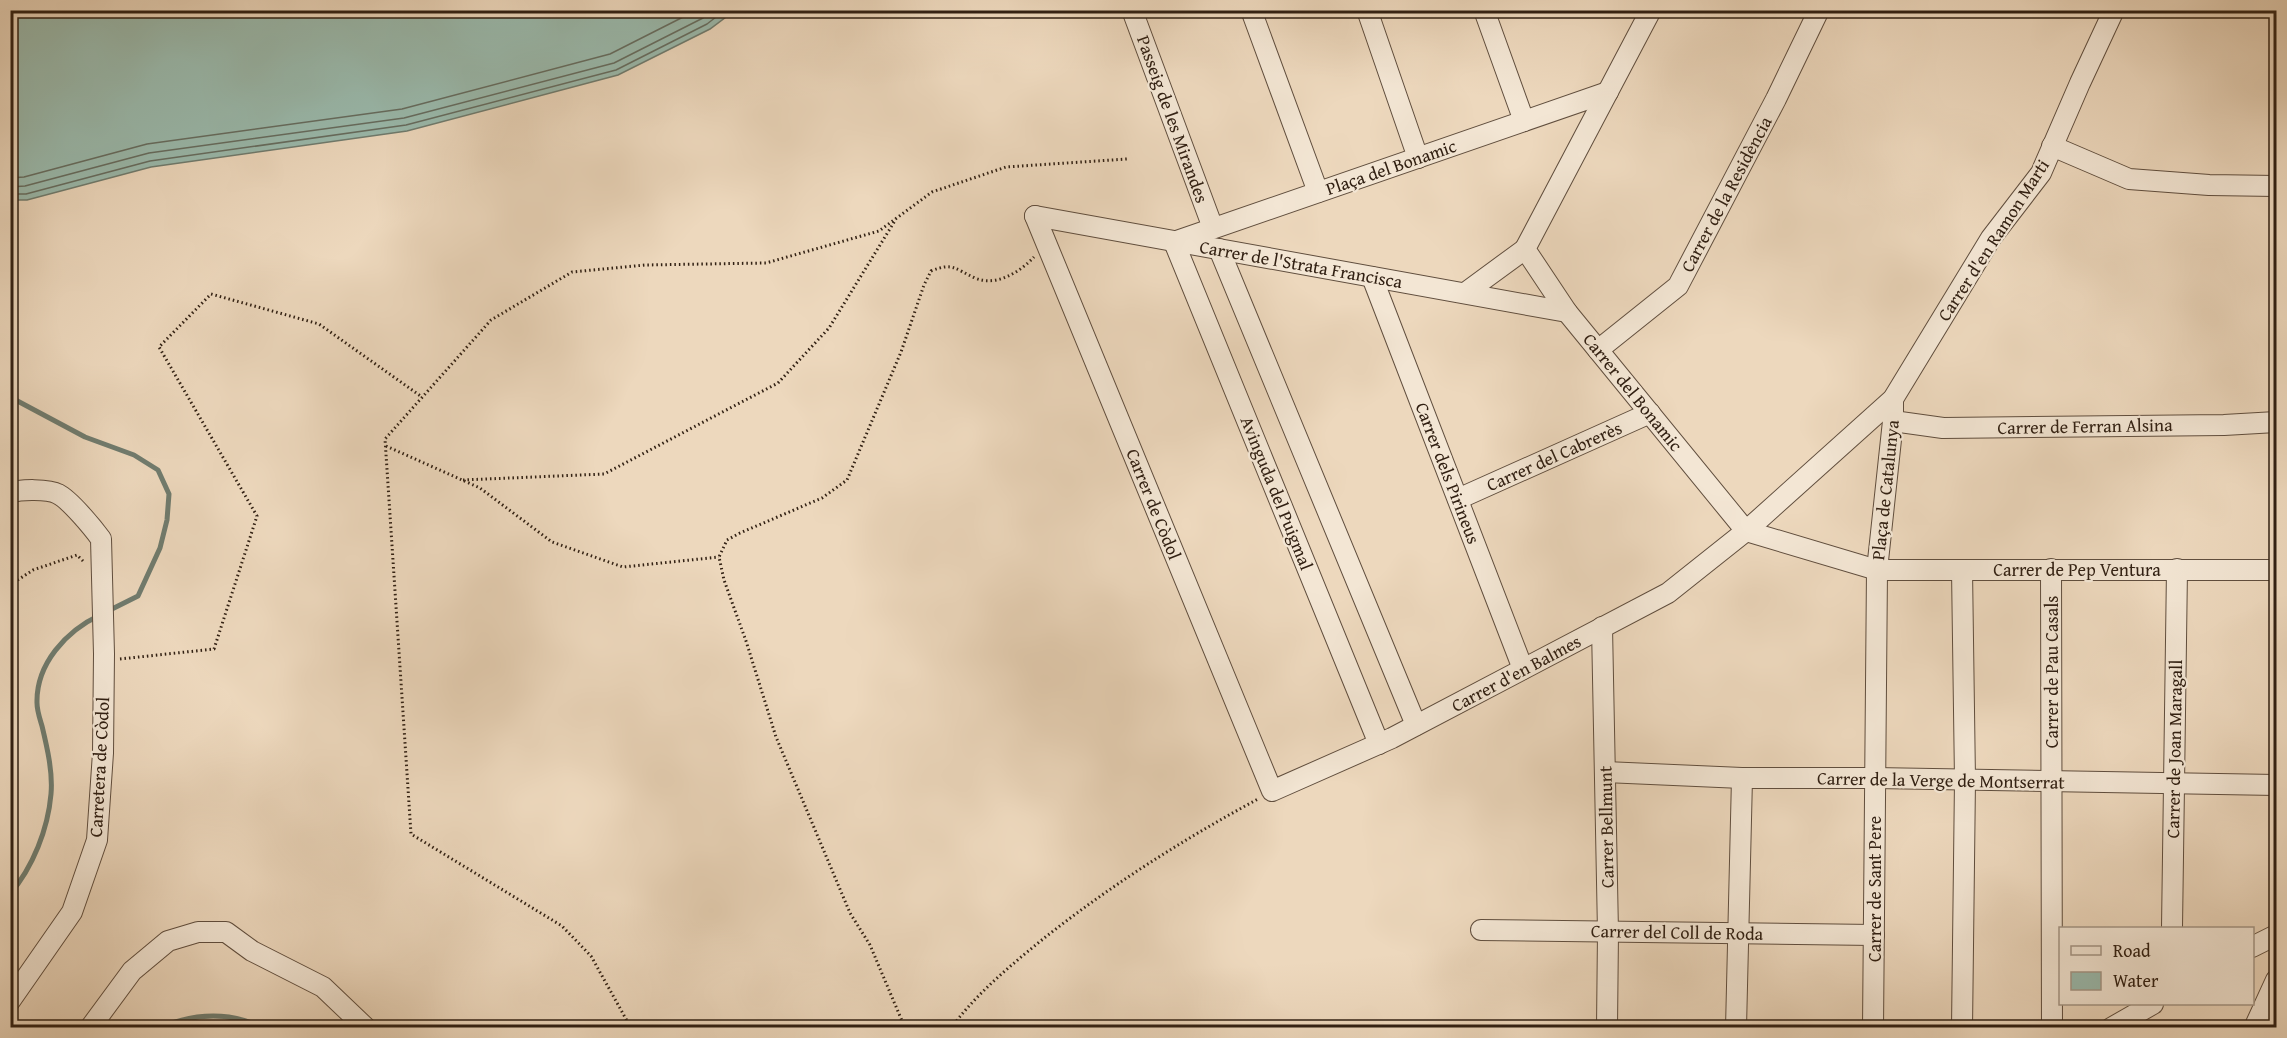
<svg xmlns="http://www.w3.org/2000/svg" width="2287" height="1038" font-family="'Gentium Book Plus',serif">
  <style>
    .water { fill: #9abaad; stroke: #707c6f; stroke-width: 1.5 }
    .lines { fill: none; stroke-linecap: round; stroke-linejoin: round }
    .shore { stroke: #666d60; stroke-width: 1.5 }
    .stream { stroke: #707c6f; stroke-width: 5 }
    .minor-casing { stroke: #604e3e; stroke-width: 22 }
    .path { stroke: #312013; stroke-width: 3; stroke-dasharray: 1.5 3; stroke-linecap: butt }
    .minor { stroke: #f3e6d4; stroke-width: 20 }
    .labels { text-anchor: middle; dominant-baseline: central; stroke-width: 4.5; stroke-linejoin: round; paint-order: stroke }
    .street-label { font-size: 18px; fill: #312013; stroke: #f3e6d4 }
  </style>
  <rect width="100%" height="100%" fill="#edd8bd"/>
  <filter id="stains"><feTurbulence type="fractalNoise" baseFrequency=".00333" numOctaves="4"/><feColorMatrix values="0 0 0 0 .2 0 0 0 0 .09 0 0 0 0 .02 0 0 0 .5 -.17"/></filter>
  <radialGradient id="worn" r=".72"><stop offset=".6" stop-color="#630" stop-opacity="0"/><stop offset="1" stop-color="#630" stop-opacity=".3"/></radialGradient>
  <path class="water" d="M 10,11 L 11,10 L 734,11 L 710,29 L 618,75 L 407,131 L 151,167 L 27,200 L 11,200 Z"/>
  <g class="lines">
    <g class="shore">
      <path d="M 10,178 L 24,177 L 147,144 L 402,109 L 610,54 L 697,10"/>
      <path d="M 10,187 L 25,186 L 149,153 L 404,118 L 614,63 L 703,18 L 712,10"/>
      <path d="M 10,194 L 26,194 L 150,161 L 406,125 L 616,70 L 707,24 L 725,10"/>
    </g>
    <g class="stream">
      <path d="M 10,397 L 85,437 L 134,455 L 158,470 L 169,494 L 167,520 L 160,548 L 138,596 L 108,611"/>
      <path d="M 10,894 C 33,867 48,829 51,794 C 53,772 47,747 42,726 C 40,719 37,711 37,703 C 36,664 66,631 100,615"/>
      <path d="M 159,1028 C 194,1013 229,1011 264,1028"/>
    </g>
    <g class="minor-casing">
      <g id="minor">
        <path d="M 1132,10 L 1213,228"/>
        <path d="M 1251,10 L 1318,192"/>
        <path d="M 1367,10 L 1418,158"/>
        <path d="M 1484,10 L 1524,121"/>
        <path d="M 1651,10 L 1525,249 L 1567,312 L 1746,531"/>
        <path d="M 2052,146 L 2129,179 L 2209,185 L 2276,186"/>
        <path d="M 1035,216 L 1272,791 L 1392,738 L 1668,593 L 1746,531 L 1893,399 L 1991,238 L 2041,173 L 2080,83 L 2114,10"/>
        <path d="M 1035,216 L 1567,312"/>
        <path d="M 1219,249 L 1416,725"/>
        <path d="M 1372,277 L 1523,669"/>
        <path d="M 1465,293 L 1525,249"/>
        <path d="M 1598,350 L 1678,286 L 1776,99 L 1819,10"/>
        <path d="M 1893,421 L 1943,428 L 2224,425 L 2276,422"/>
        <path d="M 10,493 C 20,489 49,489 58,494 C 70,500 93,528 101,539 L 104,654 L 103,753 L 97,840 L 72,912 L 10,1001"/>
        <path d="M 1458,499 L 1650,413"/>
        <path d="M 1746,531 L 1877,570 L 2276,570"/>
        <path d="M 2051,569 L 2052,1028"/>
        <path d="M 1602,627 L 1608,932 L 1607,1028"/>
        <path d="M 1379,744 L 1174,242 L 1608,92"/>
        <path d="M 1605,772 L 1742,778 L 1875,778 L 2276,785"/>
        <path d="M 2172,928 L 2177,569"/>
        <path d="M 1481,930 L 1874,935"/>
        <path d="M 2252,947 L 2276,935"/>
        <path d="M 90,1028 L 132,971 L 168,941 L 198,932 L 226,932 L 252,951 L 323,987 L 366,1028"/>
        <path d="M 1736,1028 L 1742,778"/>
        <path d="M 1873,1028 L 1877,570 L 1893,421 L 1893,399"/>
        <path d="M 1962,1028 L 1965,780 L 1962,570"/>
        <path d="M 2111,1028 L 2153,1004"/>
        <path d="M 2254,1028 L 2276,980"/>
      </g>
    </g>
    <g class="path">
      <path d="M 386,446 L 480,488 L 552,542 L 623,567 L 719,557"/>
      <path d="M 463,480 L 604,474 L 778,383 L 829,328 L 896,219"/>
      <path d="M 10,585 L 33,570 L 77,555 L 83,561"/>
      <path d="M 120,659 L 214,649 L 257,516 L 159,347 L 211,294 L 319,324 L 422,397"/>
      <path d="M 631,1028 L 591,956 L 562,926 L 411,834 L 385,439 L 491,320 L 572,272 L 645,265 L 766,263 L 879,231 L 932,192 L 1006,167 L 1127,159"/>
      <path d="M 905,1028 L 870,945 L 850,913 L 776,737 L 746,641 L 724,580 L 719,557 L 727,540 L 740,533 L 822,498 L 847,480 L 901,352 L 924,285 L 931,271 C 953,262 955,269 975,278 C 996,287 1020,272 1034,257"/>
      <path d="M 951,1028 C 977,993 1010,966 1043,939 C 1110,886 1182,840 1258,799"/>
    </g>
    <use href="#minor" class="minor"/>
  </g>
  <g class="labels">
    <g class="street-label">
      <text transform="translate(1173 119) rotate(70)">Passeig de les Mirandes</text>
      <text transform="translate(1391 167) rotate(-19)">Plaça del Bonamic</text>
      <text transform="translate(1726 194) rotate(-62)">Carrer de la Residència</text>
      <text transform="translate(1993 240) rotate(-57)">Carrer d'en Ramon Marti</text>
      <text transform="translate(1301 264) rotate(10)">Carrer de l'Strata Francisca</text>
      <text transform="translate(1633 392) rotate(51)">Carrer del Bonamic</text>
      <text transform="translate(2085 426) rotate(-1)">Carrer de Ferran Alsina</text>
      <text transform="translate(1554 456) rotate(-24)">Carrer del Cabrerès</text>
      <text transform="translate(1448 473) rotate(69)">Carrer dels Pirineus</text>
      <text transform="translate(1885 490) rotate(-84)">Plaça de Catalunya</text>
      <text transform="translate(1277 493) rotate(68)">Avinguda del Puigmal</text>
      <text transform="translate(1154 504) rotate(68)">Carrer de Còdol</text>
      <text x="2077" y="569">Carrer de Pep Ventura</text>
      <text transform="translate(2051 672) rotate(-90)">Carrer de Pau Casals</text>
      <text transform="translate(1516 673) rotate(-28)">Carrer d'en Balmes</text>
      <text transform="translate(2174 749) rotate(-89)">Carrer de Joan Maragall</text>
      <text transform="translate(99 767) rotate(-87)">Carretera de Còdol</text>
      <text transform="translate(1941 780) rotate(1)">Carrer de la Verge de Montserrat</text>
      <text transform="translate(1606 827) rotate(-91)">Carrer Bellmunt</text>
      <text transform="translate(1874 889) rotate(-90)">Carrer de Sant Pere</text>
      <text transform="translate(1677 932) rotate(1)">Carrer del Coll de Roda</text>
    </g>
  </g>
  <rect width="2287" height="1038" fill="none" stroke="#edd8bd" stroke-width="36"/>
  <rect x="12" y="12" width="2263" height="1014" fill="none" stroke="#312013" stroke-width="3"/>
  <rect x="18" y="18" width="2251" height="1002" fill="none" stroke="#312013" stroke-width="1.5"/>
  <rect x="2059" y="927" width="195" height="78" fill="#f3e6d4" stroke="#a59787" stroke-width="1.5"/>
  <rect x="2071" y="946" width="30" height="9" fill="#f3e6d4" stroke="#a59787" stroke-width="1.5"/>
  <text x="2113" y="957" font-size="18" fill="#312013">Road</text>
  <rect x="2071" y="972" width="30" height="18" fill="#9abaad" stroke="#a59787" stroke-width="1.5"/>
  <text x="2113" y="987" font-size="18" fill="#312013">Water</text>
  <rect width="100%" height="100%" filter="url(#stains)"/>
  <rect width="100%" height="100%" fill="url(#worn)"/>
</svg>
